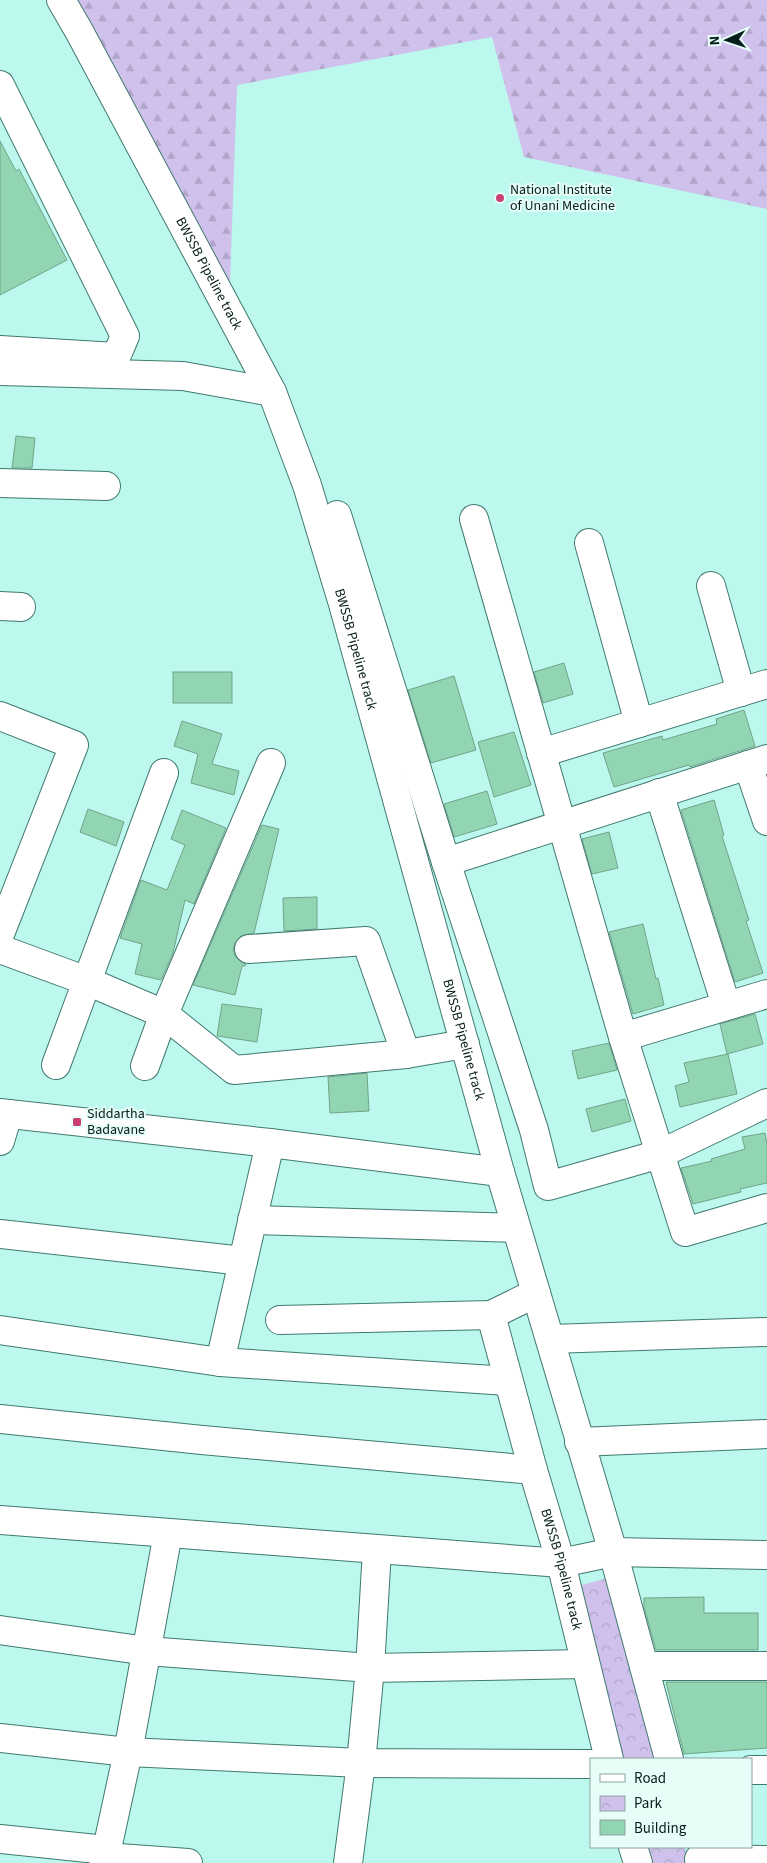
<svg xmlns="http://www.w3.org/2000/svg" width="767" height="1863" font-family="'Source Sans 3',sans-serif">
  <style>
    .forest { fill: url(#forest-firs) }
    .park { fill: url(#park-crowns) }
    .building { fill: #92d5b3; stroke: #73a38a }
    .lines { fill: none; stroke-linecap: round; stroke-linejoin: round }
    .minor-casing { stroke: #40796f; stroke-width: 30 }
    .minor { stroke: #fff; stroke-width: 28 }
    .poi-dot { fill: #cb4074; stroke: #e6fdf8; stroke-width: 2 }
    .labels { text-anchor: middle; dominant-baseline: central; stroke-width: 4; stroke-linejoin: round; paint-order: stroke }
    .poi-label { font-size: 14px; fill: #061e1b; stroke: #e6fdf8; text-anchor: start }
    .street-label { font-size: 14px; fill: #061e1b; stroke: #e6fdf8 }
  </style>
  <defs>
    <pattern id="forest-firs" width="22" height="20" patternUnits="userSpaceOnUse" patternTransform="scale(1.25)"><rect width="22" height="20" fill="#d0c0ec"/><path d="M5 1l3.5 6h-7zM16 11l3.5 6h-7z" fill="#b1a5ca"/></pattern>
    <pattern id="park-crowns" width="20" height="18" patternUnits="userSpaceOnUse" patternTransform="scale(1.25)"><rect width="20" height="18" fill="#d0c0ec"/><path d="M2 6a3 3 0 1 1 6 0M12 15a3 3 0 1 1 6 0" fill="none" stroke="#b1a5ca"/></pattern>
  </defs>
  <rect width="100%" height="100%" fill="#bcf8ed"/>
  <path class="forest" d="M 59,0 L 767,0 L 767,209 L 524,157 L 492,37 L 237,85 L 229,310 Z"/>
  <g class="park">
    <path d="M 611,1577 L 660,1759 L 618,1759 L 571,1588 Z"/>
    <path d="M 642,1847 L 684,1847 L 689,1863 L 646,1863 Z"/>
  </g>
  <g class="building">
    <path d="M 0,141 L 16,171 L 19,169 L 67,260 L 0,295 Z"/>
    <path d="M 16,436 L 35,438 L 32,468 L 12,468 Z"/>
    <path d="M 564,663 L 573,694 L 543,703 L 534,672 Z"/>
    <rect x="173" y="672" width="59" height="31"/>
    <path d="M 454,676 L 476,750 L 431,763 L 408,690 Z"/>
    <path d="M 744,710 L 755,746 L 690,767 L 689,765 L 614,787 L 603,753 L 662,736 L 663,740 L 717,724 L 716,719 Z"/>
    <path d="M 182,721 L 222,734 L 212,764 L 239,771 L 234,795 L 191,783 L 198,754 L 174,746 Z"/>
    <path d="M 514,732 L 531,785 L 494,797 L 478,742 Z"/>
    <path d="M 487,791 L 497,824 L 454,837 L 444,804 Z"/>
    <path d="M 714,800 L 724,835 L 722,836 L 749,920 L 746,921 L 763,973 L 735,982 L 681,810 Z"/>
    <path d="M 88,809 L 124,822 L 116,846 L 80,832 Z"/>
    <path d="M 182,810 L 226,828 L 194,904 L 185,900 L 173,953 L 161,980 L 135,974 L 142,944 L 120,938 L 141,880 L 167,890 L 185,845 L 171,839 Z"/>
    <path d="M 262,825 L 279,829 L 254,933 L 241,936 L 235,943 L 233,950 L 236,957 L 242,963 L 246,964 L 245,966 L 242,966 L 235,995 L 193,985 Z"/>
    <path d="M 609,832 L 618,868 L 592,874 L 582,839 Z"/>
    <path d="M 317,897 L 317,929 L 284,931 L 283,898 Z"/>
    <path d="M 643,924 L 656,979 L 658,978 L 664,1005 L 633,1014 L 609,932 Z"/>
    <path d="M 222,1004 L 262,1009 L 257,1042 L 217,1036 Z"/>
    <path d="M 755,1014 L 763,1044 L 727,1054 L 720,1024 Z"/>
    <path d="M 609,1043 L 617,1070 L 578,1079 L 572,1051 Z"/>
    <path d="M 728,1054 L 737,1094 L 680,1107 L 675,1086 L 689,1082 L 684,1063 Z"/>
    <path d="M 367,1073 L 369,1111 L 330,1113 L 328,1077 Z"/>
    <path d="M 625,1099 L 631,1121 L 592,1132 L 586,1109 Z"/>
    <path d="M 765,1133 L 767,1144 L 767,1183 L 740,1189 L 741,1192 L 693,1204 L 681,1168 L 712,1161 L 711,1159 L 745,1149 L 742,1137 Z"/>
    <path d="M 704,1597 L 704,1613 L 758,1613 L 758,1650 L 656,1650 L 644,1607 L 644,1598 Z"/>
    <path d="M 666,1682 L 767,1682 L 767,1748 L 684,1754 Z"/>
  </g>
  <g class="lines">
    <g class="minor-casing">
      <g id="minor">
        <path id="s1" d="M 61,0 L 79,31 L 272,392 L 307,485 L 343,604 L 500,1172 L 613,1552 L 669,1759"/>
        <path d="M 0,85 L 125,336 L 116,357 L 0,350"/>
        <path d="M 0,371 L 183,376 L 272,392"/>
        <path d="M 0,483 L 106,486"/>
        <path d="M 337,515 L 446,862 L 534,1130 L 548,1186 L 660,1154 L 767,1103"/>
        <path d="M 474,519 L 623,1037 L 685,1232 L 767,1208"/>
        <path d="M 589,543 L 639,723"/>
        <path d="M 711,586 L 741,692"/>
        <path d="M 0,606 L 21,607"/>
        <path d="M 0,716 L 74,745 L 0,934"/>
        <path d="M 541,753 L 767,684"/>
        <path d="M 748,765 L 767,821"/>
        <path d="M 659,793 L 726,1005"/>
        <path d="M 446,862 L 767,759"/>
        <path d="M 0,949 L 87,981 L 164,1014 L 234,1070 L 406,1054 L 465,1044"/>
        <path d="M 249,949 L 366,941 L 406,1054"/>
        <path d="M 623,1037 L 767,994"/>
        <path d="M 56,1065 L 164,773"/>
        <path d="M 145,1066 L 164,1014 L 271,763"/>
        <path d="M 0,1113 L 270,1143 L 500,1172"/>
        <path d="M 0,1141 L 8,1114"/>
        <path d="M 252,1220 L 516,1228"/>
        <path d="M 0,1234 L 243,1261"/>
        <path id="s2" d="M 491,1315 L 533,1470 L 561,1563 L 609,1759"/>
        <path d="M 280,1320 L 491,1315 L 536,1293"/>
        <path d="M 0,1330 L 220,1362 L 508,1381"/>
        <path d="M 550,1339 L 767,1332"/>
        <path d="M 220,1362 L 270,1143"/>
        <path d="M 0,1419 L 202,1440 L 533,1470"/>
        <path d="M 579,1442 L 767,1434"/>
        <path d="M 0,1520 L 561,1563 L 613,1552 L 767,1555"/>
        <path d="M 0,1630 L 147,1651 L 370,1668 L 585,1664"/>
        <path d="M 644,1666 L 767,1666"/>
        <path d="M 0,1738 L 128,1752 L 361,1763 L 591,1764"/>
        <path d="M 751,1770 L 767,1770"/>
        <path d="M 0,1839 L 106,1850"/>
        <path d="M 633,1847 L 638,1863"/>
        <path d="M 105,1857 L 188,1863"/>
        <path d="M 699,1859 L 767,1860"/>
        <path d="M 104,1863 L 128,1752 L 168,1533"/>
        <path d="M 348,1863 L 361,1763 L 370,1668 L 377,1550"/>
      </g>
    </g>
    <use href="#minor" class="minor"/>
  </g>
  <g class="poi-dot">
    <circle cx="500" cy="198" r="5"/>
    <rect x="72" y="1117" width="10" height="10" rx="2.5"/>
  </g>
  <g class="labels">
    <g class="poi-label">
      <text x="510" y="190">National Institute<tspan x="510" dy="16">of Unani Medicine</tspan></text>
      <text x="87" y="1114">Siddartha<tspan x="87" dy="16">Badavane</tspan></text>
    </g>
    <g class="street-label">
      <text stroke="none"><textPath href="#s1" startOffset="311">BWSSB Pipeline track</textPath></text>
      <text stroke="none"><textPath href="#s1" startOffset="716">BWSSB Pipeline track</textPath></text>
      <text stroke="none"><textPath href="#s1" startOffset="1121">BWSSB Pipeline track</textPath></text>
      <text stroke="none"><textPath href="#s2" startOffset="264">BWSSB Pipeline track</textPath></text>
    </g>
  </g>
  <rect x="590" y="1758" width="162" height="90" fill="#e6fdf8" stroke="#8ca4a0"/>
  <rect x="600" y="1774" width="25" height="8" fill="#ffffff" stroke="#8ca4a0"/>
  <text x="634" y="1783" font-size="15" fill="#061e1b">Road</text>
  <rect x="600" y="1796" width="25" height="15" fill="url(#park-crowns)" stroke="#8ca4a0"/>
  <text x="634" y="1808" font-size="15" fill="#061e1b">Park</text>
  <rect x="600" y="1820" width="25" height="15" fill="#92d5b3" stroke="#8ca4a0"/>
  <text x="634" y="1833" font-size="15" fill="#061e1b">Building</text>
  <g transform="translate(727 40) rotate(267)" stroke="#e6fdf8" stroke-width="4" paint-order="stroke">
  <path d="M0-4L9 19L0 12L-9 19Z" fill="#061e1b"/>
  <text y="-8" font-size="14" font-weight="bold" text-anchor="middle" fill="#061e1b">N</text>
  </g>
</svg>
